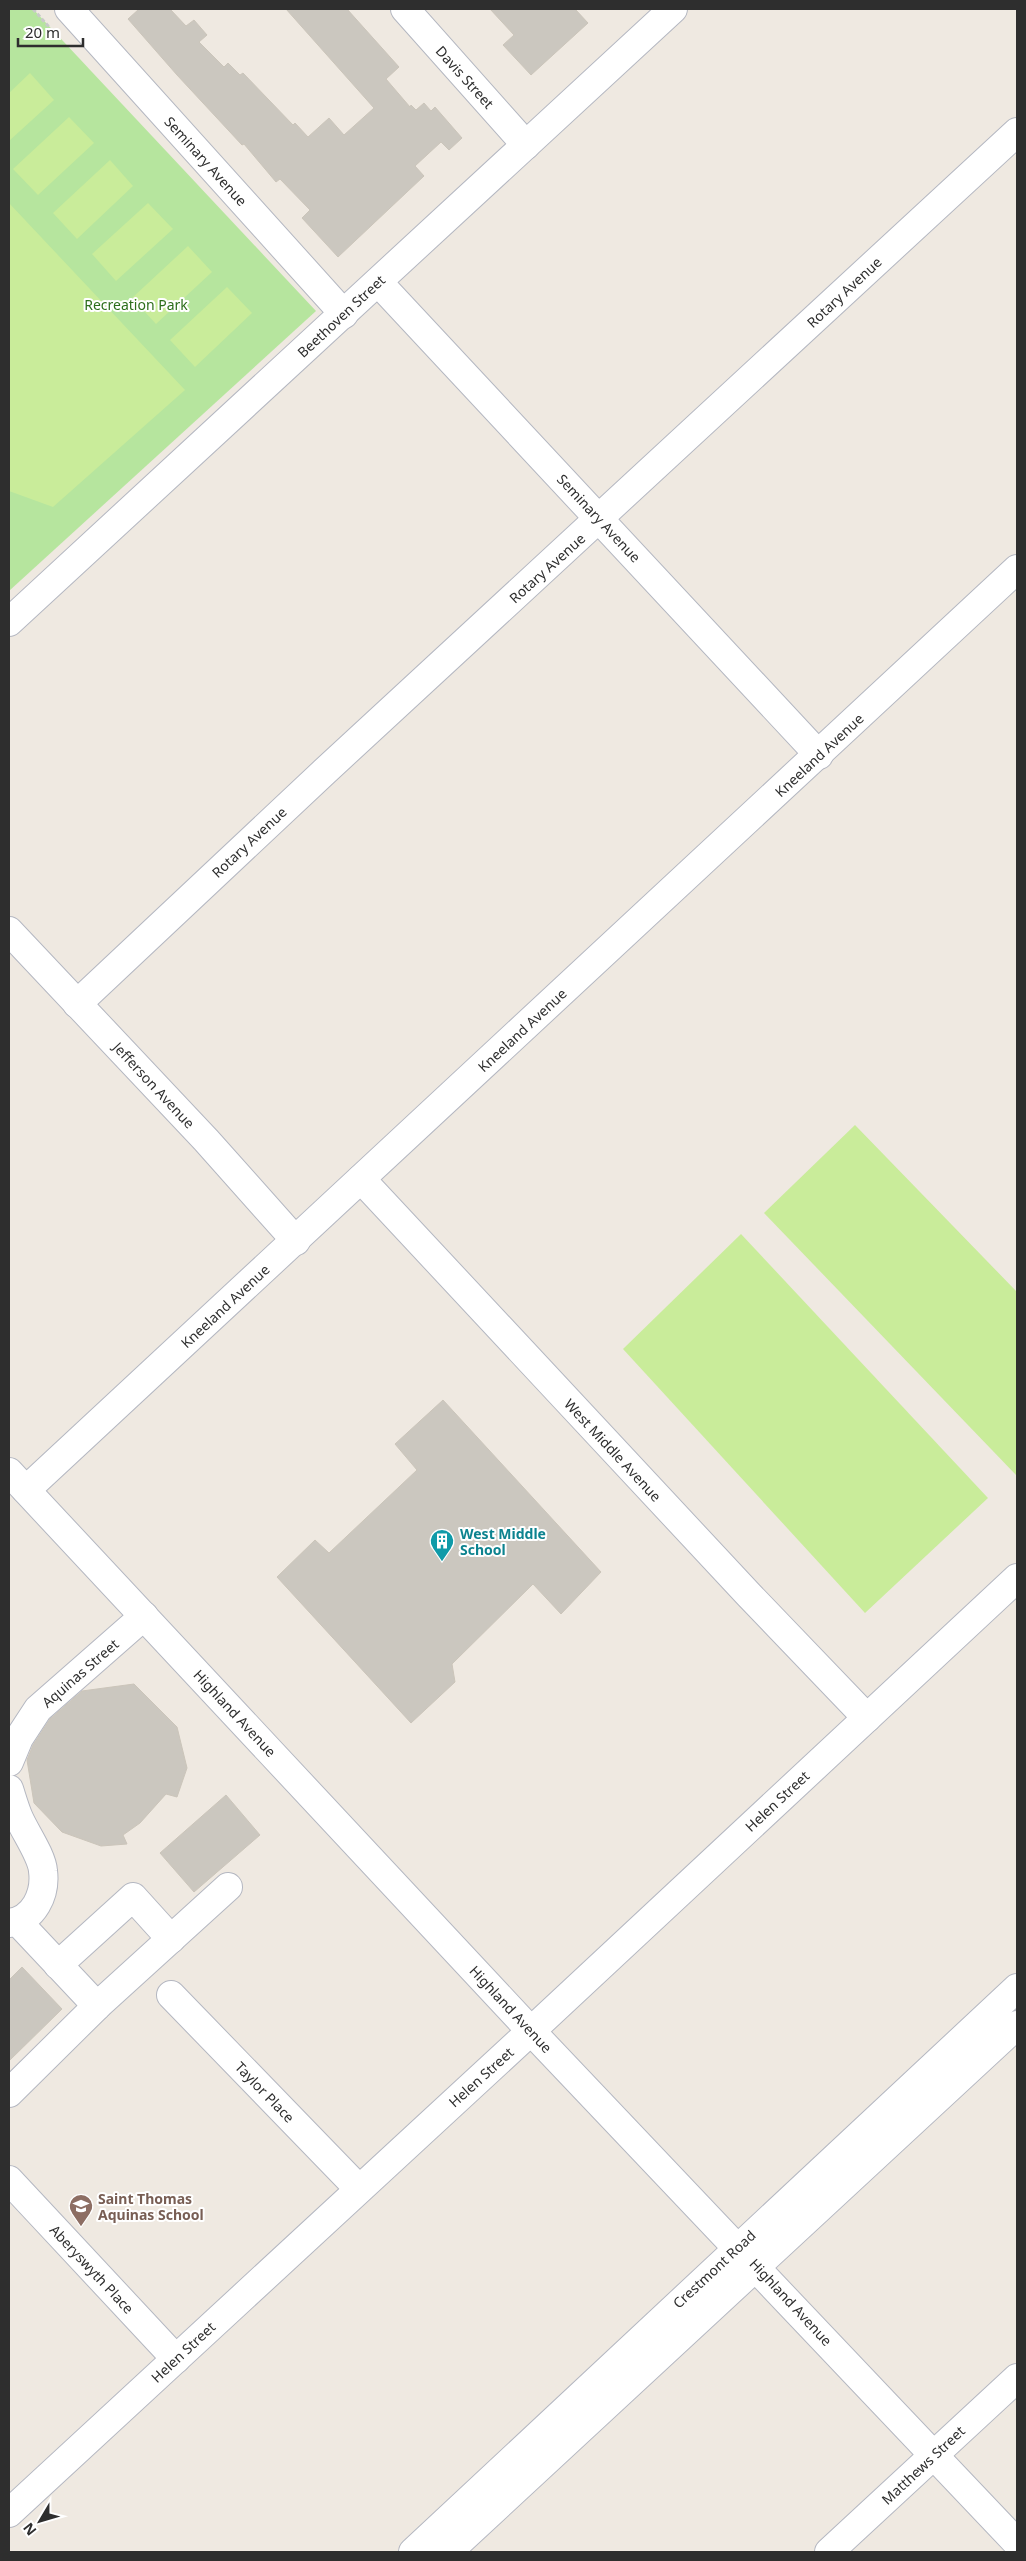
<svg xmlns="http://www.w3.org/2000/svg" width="1026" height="2561" font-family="'Noto Sans',sans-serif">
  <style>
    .green { fill: #b6e59e }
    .pitch { fill: #c9ec9a }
    .building { fill: #cbc7bf; stroke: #cbc5ba }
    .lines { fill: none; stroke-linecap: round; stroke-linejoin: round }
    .minor-casing { stroke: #b4b7c1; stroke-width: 30 }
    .path { stroke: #c9c9c9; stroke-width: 3; stroke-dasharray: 4 2.5; stroke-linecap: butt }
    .minor { stroke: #fff; stroke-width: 28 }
    .labels { text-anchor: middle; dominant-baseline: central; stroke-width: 4; stroke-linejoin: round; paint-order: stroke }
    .street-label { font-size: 14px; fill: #2e2e2e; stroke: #fff }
    .park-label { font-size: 14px; fill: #2c6e1b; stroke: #fff }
    .culture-label { font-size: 14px; font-weight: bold; fill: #0d838f; stroke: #fff; text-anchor: start }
    .education-label { font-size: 14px; font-weight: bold; fill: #785e54; stroke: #fff; text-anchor: start }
  </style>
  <rect width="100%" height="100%" fill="#efe9e1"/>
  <path class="green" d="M 9,9 L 33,9 L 316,311 L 9,591 Z"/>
  <g class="pitch">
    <path d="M 30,73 L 54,100 L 9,141 L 9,93 Z"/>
    <path d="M 69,117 L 94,143 L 38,195 L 13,169 Z"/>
    <path d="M 110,160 L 133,186 L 77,239 L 53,213 Z"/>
    <path d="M 9,203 L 185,390 L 53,507 L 9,491 Z"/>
    <path d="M 148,203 L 173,229 L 116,281 L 92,254 Z"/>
    <path d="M 188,246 L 212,272 L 156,324 L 132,298 Z"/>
    <path d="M 227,287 L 252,313 L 195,367 L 170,340 Z"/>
    <path d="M 855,1125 L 1017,1292 L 1017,1476 L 764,1213 Z"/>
    <path d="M 741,1234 L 988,1498 L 865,1613 L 623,1349 Z"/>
  </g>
  <g class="building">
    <path d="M 139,9 L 170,9 L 186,26 L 194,20 L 207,35 L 199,42 L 224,67 L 228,63 L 240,75 L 243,73 L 293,125 L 295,123 L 308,137 L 329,118 L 344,135 L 374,108 L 286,9 L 347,9 L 399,67 L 386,79 L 410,107 L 411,105 L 416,110 L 424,103 L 431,111 L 435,107 L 462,138 L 449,150 L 441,142 L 415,166 L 424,176 L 338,257 L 302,218 L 310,210 L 280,179 L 276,182 L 244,144 L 242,145 L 177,75 L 128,19 Z"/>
    <path d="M 490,9 L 575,9 L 588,23 L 531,75 L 503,45 L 514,35 Z"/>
    <path d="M 443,1400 L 601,1572 L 561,1614 L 533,1584 L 452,1664 L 455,1682 L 411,1723 L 277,1577 L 315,1540 L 329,1553 L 417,1470 L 395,1444 Z"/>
    <path d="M 134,1684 L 177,1727 L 187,1768 L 177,1797 L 166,1794 L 140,1823 L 123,1835 L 127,1844 L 101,1846 L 62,1832 L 34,1803 L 27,1760 L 33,1745 L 50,1719 L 82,1691 Z"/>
    <path d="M 226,1795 L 260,1835 L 194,1892 L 160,1853 Z"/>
    <path d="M 22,1967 L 62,2009 L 9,2061 L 9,1980 Z"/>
  </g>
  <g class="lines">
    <g class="minor-casing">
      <g id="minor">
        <path d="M 69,9 L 344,314"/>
        <path d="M 405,9 L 526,145"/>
        <path d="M 378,282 L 819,755"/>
        <path d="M 9,622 L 673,9"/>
        <path d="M 9,931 L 206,1140 L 296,1241"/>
        <path d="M 77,1004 L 324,772 L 1017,132"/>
        <path d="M 361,1179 L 749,1595 L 867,1718"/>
        <path d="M 9,1472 L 531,2031 L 1017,2543"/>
        <path d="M 26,1490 L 1017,569"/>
        <path d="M 9,1762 L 19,1738 L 38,1709 L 144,1616"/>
        <path d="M 9,1789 C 12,1798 15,1809 19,1818 C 25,1832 42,1856 43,1871 C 46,1894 34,1920 9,1923"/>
        <path d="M 18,1922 L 97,2006"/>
        <path d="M 58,1965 L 133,1897 L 171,1939"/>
        <path d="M 171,1995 L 359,2189"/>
        <path d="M 9,2093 L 97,2006 L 228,1887"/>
        <path d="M 9,2180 L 176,2359"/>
        <path d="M 9,2513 L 531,2031 L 1017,1578"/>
        <path d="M 413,2552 L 1017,1988"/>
        <path d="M 448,2552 L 1017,2025"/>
        <path d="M 829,2552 L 1017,2378"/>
      </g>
    </g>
    <path class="path" d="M 33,9 L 49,27"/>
    <use href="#minor" class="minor"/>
  </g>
  <defs>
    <g id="building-pin" transform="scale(1.25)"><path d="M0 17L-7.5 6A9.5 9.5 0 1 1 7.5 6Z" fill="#0f9aa8" stroke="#fff"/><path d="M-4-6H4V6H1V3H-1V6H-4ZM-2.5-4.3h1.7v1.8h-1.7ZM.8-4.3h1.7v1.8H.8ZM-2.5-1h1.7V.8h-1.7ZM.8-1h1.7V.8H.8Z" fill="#fff"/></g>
    <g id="school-pin" transform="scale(1.25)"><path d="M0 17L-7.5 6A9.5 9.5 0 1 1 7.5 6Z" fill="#8d6e63" stroke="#fff"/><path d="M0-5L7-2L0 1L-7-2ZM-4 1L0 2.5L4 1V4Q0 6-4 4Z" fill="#fff"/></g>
  </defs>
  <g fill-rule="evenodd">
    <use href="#building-pin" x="442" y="1541"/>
    <use href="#school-pin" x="81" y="2206"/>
  </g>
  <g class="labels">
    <g class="street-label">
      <text transform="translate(465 77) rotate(48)">Davis Street</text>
      <text transform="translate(206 161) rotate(48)">Seminary Avenue</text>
      <text transform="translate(844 292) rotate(-43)">Rotary Avenue</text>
      <text transform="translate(341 316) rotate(-43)">Beethoven Street</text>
      <text transform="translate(599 518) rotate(47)">Seminary Avenue</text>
      <text transform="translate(547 568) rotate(-42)">Rotary Avenue</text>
      <text transform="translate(819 755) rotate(-43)">Kneeland Avenue</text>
      <text transform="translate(249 842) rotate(-43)">Rotary Avenue</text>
      <text transform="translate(522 1030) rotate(-43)">Kneeland Avenue</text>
      <text transform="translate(154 1085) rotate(47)">Jefferson Avenue</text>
      <text transform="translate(225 1306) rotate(-43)">Kneeland Avenue</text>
      <text transform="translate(613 1450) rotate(47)">West Middle Avenue</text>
      <text transform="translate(80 1673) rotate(-41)">Aquinas Street</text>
      <text transform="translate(235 1713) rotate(47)">Highland Avenue</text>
      <text transform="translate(777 1801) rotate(-43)">Helen Street</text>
      <text transform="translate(511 2009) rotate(47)">Highland Avenue</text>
      <text transform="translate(481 2077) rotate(-42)">Helen Street</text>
      <text transform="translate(265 2092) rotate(46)">Taylor Place</text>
      <text transform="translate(92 2269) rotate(47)">Aberyswyth Place</text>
      <text transform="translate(714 2269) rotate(-43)">Crestmont Road</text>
      <text transform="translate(791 2302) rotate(47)">Highland Avenue</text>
      <text transform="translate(183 2352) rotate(-43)">Helen Street</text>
      <text transform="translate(923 2465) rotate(-43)">Matthews Street</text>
    </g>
    <g class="park-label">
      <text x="136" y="304">Recreation Park</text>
    </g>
    <g class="culture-label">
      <text x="460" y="1533">West Middle<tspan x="460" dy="16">School</tspan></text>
    </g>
    <g class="education-label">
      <text x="98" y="2198">Saint Thomas<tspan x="98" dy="16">Aquinas School</tspan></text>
    </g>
  </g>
  <rect width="1026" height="2561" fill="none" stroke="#2e2e2e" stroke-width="20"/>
  <g transform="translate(40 2521) rotate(232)" stroke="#ffffff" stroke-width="4" paint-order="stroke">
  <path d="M0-4L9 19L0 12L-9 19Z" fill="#2e2e2e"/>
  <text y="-8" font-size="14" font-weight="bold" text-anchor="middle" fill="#2e2e2e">N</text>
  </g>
  <path d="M18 38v8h65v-8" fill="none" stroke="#2e2e2e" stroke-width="2.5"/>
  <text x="25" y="38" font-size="15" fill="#2e2e2e" stroke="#ffffff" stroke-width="4" paint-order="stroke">20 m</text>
</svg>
